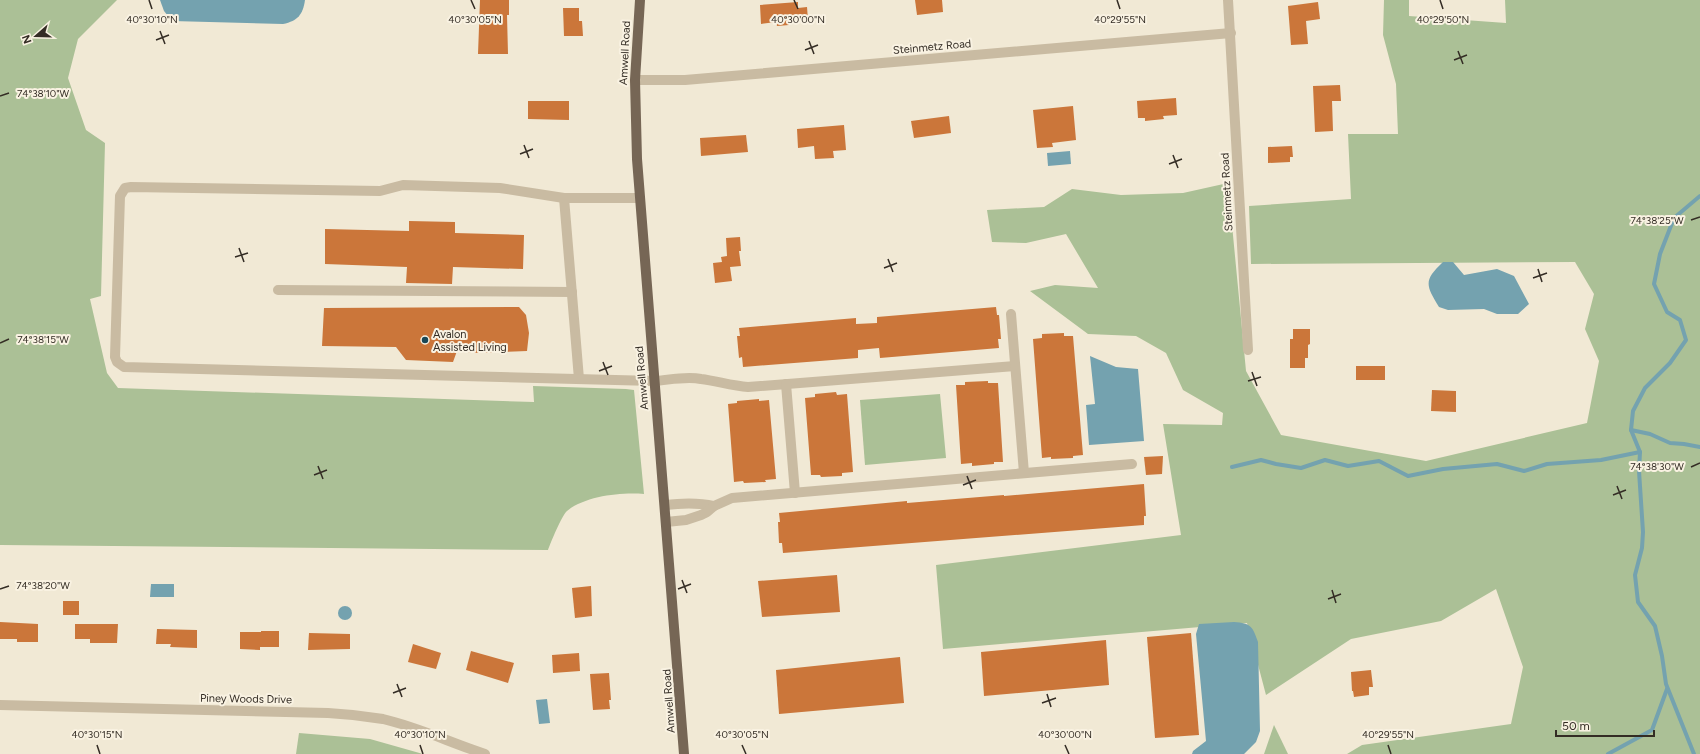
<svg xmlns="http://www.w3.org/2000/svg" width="1700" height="754" font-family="Figtree,sans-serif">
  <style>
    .green { fill: #abc096 }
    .water { fill: #74a2af }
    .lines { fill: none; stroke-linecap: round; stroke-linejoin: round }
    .stream { stroke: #74a2af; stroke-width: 4 }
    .building { fill: #cb763a }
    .minor { stroke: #c9bba2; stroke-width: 10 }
    .major { stroke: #766655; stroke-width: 10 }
    .ticks { fill: none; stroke: #332c24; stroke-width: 1.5 }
    .poi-dot { fill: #194756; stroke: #f9f2e2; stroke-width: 1.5 }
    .labels { text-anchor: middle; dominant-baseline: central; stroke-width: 4; stroke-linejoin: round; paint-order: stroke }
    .street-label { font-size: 11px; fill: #332c24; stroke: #f9f2e2 }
    .poi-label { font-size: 11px; fill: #332c24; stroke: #f9f2e2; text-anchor: start }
    .ticks-label { font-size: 10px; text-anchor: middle; fill: #332c24; stroke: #f9f2e2; stroke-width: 4; stroke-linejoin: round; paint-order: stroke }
  </style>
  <rect width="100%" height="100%" fill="#f1e9d5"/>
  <g class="green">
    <path d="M 0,0 L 117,0 L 78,39 L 68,78 L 86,130 L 105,143 L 101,296 L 90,299 L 107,373 L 118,388 L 534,402 L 533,386 L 626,389 L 634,390 L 644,494 C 621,492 585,496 567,511 C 562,515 551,542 548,550 L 0,545 Z"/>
    <path d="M 1384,0 L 1409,0 L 1409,16 L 1506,23 L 1505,0 L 1700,0 L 1700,754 L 1347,754 L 1362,745 L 1511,724 L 1523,667 L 1496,589 L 1441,621 L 1351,639 L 1266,695 L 1247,623 L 943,649 L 936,565 L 1181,535 L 1163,424 L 1222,425 L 1223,413 L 1183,390 L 1166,353 L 1136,336 L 1088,334 L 1030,291 L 1055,285 L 1098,288 L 1066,234 L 1026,243 L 992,242 L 987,210 L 1044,207 L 1072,189 L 1121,195 L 1183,193 L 1228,183 L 1246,371 L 1281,435 L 1426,461 L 1587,423 L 1599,361 L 1585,329 L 1594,294 L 1575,262 L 1251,264 L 1249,206 L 1351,199 L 1348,134 L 1398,134 L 1396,84 L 1383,35 Z"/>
    <path d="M 940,394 L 946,458 L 865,465 L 860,400 Z"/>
    <path d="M 1274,725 L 1288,754 L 1264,754 Z"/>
    <path d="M 299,733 L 370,739 L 423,754 L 296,754 Z"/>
  </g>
  <g class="water">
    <path d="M 160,0 L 305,0 C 303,14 298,21 283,24 L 172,21 L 164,11 Z"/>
    <path d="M 1070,151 L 1071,164 L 1048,166 L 1047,153 Z"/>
    <path d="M 1443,262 L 1453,262 L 1464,275 L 1497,269 L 1514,276 L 1529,304 L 1518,314 L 1497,314 L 1484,309 L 1448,310 L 1439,307 C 1426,285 1423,281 1443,262 Z"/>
    <path d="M 1090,356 L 1116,367 L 1138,369 L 1144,441 L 1089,445 L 1086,405 L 1095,404 Z"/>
    <path d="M 151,584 L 174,584 L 174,597 L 150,597 Z"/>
    <circle cx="345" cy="613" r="7"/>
    <path d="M 1234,622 C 1251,623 1253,627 1258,642 L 1260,731 L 1256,742 L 1244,754 L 1192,754 L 1193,751 L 1206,741 L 1196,634 L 1199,624 Z"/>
    <path d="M 547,699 L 550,723 L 539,724 L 536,700 Z"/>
  </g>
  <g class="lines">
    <g class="stream">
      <path d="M 1631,430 L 1650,434 L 1670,443 L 1684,444 L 1700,447"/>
      <path d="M 1232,467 L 1261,460 L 1276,464 L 1301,468 L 1325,460 L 1348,466 L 1379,461 L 1408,476 L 1443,469 L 1497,464 L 1524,471 L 1547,464 L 1601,460 L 1640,452"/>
      <path d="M 1608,754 L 1652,730 L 1667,689"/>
      <path d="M 1694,754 L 1666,684 L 1662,656 L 1655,626 L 1638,602 L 1635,575 L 1642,548 L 1643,532 L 1639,471 L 1640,452 L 1631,430 L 1633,411 L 1645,388 L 1670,363 L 1686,340 L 1680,320 L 1667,312 L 1654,284 L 1660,254 L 1674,218 L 1700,196"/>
    </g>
  </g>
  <g class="building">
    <path d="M 480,0 L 509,0 L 509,15 L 507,15 L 508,54 L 478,54 Z"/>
    <path d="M 915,0 L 942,0 L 943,12 L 917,15 Z"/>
    <path d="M 798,2 L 798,8 L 807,7 L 808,20 L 789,24 L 789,25 L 777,26 L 776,22 L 761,24 L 760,5 Z"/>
    <path d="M 1318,2 L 1320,19 L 1306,21 L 1308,44 L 1291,45 L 1288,6 Z"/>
    <path d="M 563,8 L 579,8 L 579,21 L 582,21 L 583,36 L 564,36 Z"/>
    <path d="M 1340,85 L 1341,101 L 1332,101 L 1333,131 L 1315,132 L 1313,86 Z"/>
    <path d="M 1176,98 L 1177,115 L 1163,116 L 1164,119 L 1145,121 L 1145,118 L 1138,118 L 1137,101 Z"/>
    <path d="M 528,101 L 569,101 L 569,120 L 528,119 Z"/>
    <path d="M 1073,106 L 1076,140 L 1052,143 L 1053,147 L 1037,148 L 1033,110 Z"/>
    <path d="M 949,116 L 951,133 L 914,138 L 911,121 Z"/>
    <path d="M 844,125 L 846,150 L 833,151 L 834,158 L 815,159 L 814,146 L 798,148 L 797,129 Z"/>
    <path d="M 746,135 L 748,152 L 701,156 L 700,138 Z"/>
    <path d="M 1292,146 L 1293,157 L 1290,157 L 1290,162 L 1268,163 L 1268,147 Z"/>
    <path d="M 409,221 L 455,222 L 455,233 L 524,235 L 523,269 L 453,267 L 452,284 L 406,283 L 407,267 L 325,264 L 325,229 L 409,231 Z"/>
    <path d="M 740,237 L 741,251 L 739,251 L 741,266 L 730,267 L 732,281 L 715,283 L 713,263 L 722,262 L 721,257 L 727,256 L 726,238 Z"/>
    <path d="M 519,307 L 526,315 L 529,333 L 527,351 L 478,353 L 457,351 L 453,362 L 406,360 L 396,347 L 322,346 L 324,308 Z"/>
    <path d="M 996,307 L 997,315 L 999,315 L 1001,339 L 998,339 L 999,348 L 880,358 L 879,348 L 858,350 L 858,358 L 743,367 L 742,357 L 739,358 L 737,336 L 740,336 L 739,328 L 856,318 L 856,324 L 877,323 L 877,317 Z"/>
    <path d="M 1293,329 L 1310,329 L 1310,344 L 1308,345 L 1308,358 L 1305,358 L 1305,368 L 1290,368 L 1290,339 L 1293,339 Z"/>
    <path d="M 1064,333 L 1064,336 L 1073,336 L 1083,455 L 1073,456 L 1073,458 L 1051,459 L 1051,457 L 1042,458 L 1033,339 L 1042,338 L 1042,334 Z"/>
    <rect x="1356" y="366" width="29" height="14"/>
    <path d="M 988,381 L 988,383 L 998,383 L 1003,462 L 994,462 L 994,464 L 972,466 L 972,463 L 961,464 L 956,385 L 965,385 L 965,382 Z"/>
    <path d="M 1432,390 L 1456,391 L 1456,412 L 1431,411 Z"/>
    <path d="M 836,392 L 837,395 L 847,394 L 853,472 L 842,473 L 842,476 L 821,477 L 820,475 L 811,475 L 805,398 L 815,397 L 815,394 Z"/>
    <path d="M 759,399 L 759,401 L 769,400 L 776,479 L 765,480 L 766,482 L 744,483 L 743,481 L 734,482 L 728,404 L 737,403 L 737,401 Z"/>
    <path d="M 1163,456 L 1162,474 L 1146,475 L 1144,457 Z"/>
    <path d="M 1144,484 L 1146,516 L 1144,516 L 1144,525 L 783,553 L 782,543 L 779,543 L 778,522 L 780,522 L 779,513 L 907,501 L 907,503 L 1004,495 L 1004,496 Z"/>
    <path d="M 837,575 L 840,612 L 762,617 L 758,581 Z"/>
    <path d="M 591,586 L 592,616 L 575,618 L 572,588 Z"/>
    <rect x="63" y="601" width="16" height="14"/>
    <path d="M 0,622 L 38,624 L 38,642 L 17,642 L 17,639 L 0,639 Z"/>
    <path d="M 75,624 L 118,624 L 117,643 L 90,643 L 90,639 L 75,639 Z"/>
    <path d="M 157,629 L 197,630 L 197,648 L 170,647 L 171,644 L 156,644 Z"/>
    <path d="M 261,631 L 279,631 L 279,647 L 260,647 L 260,650 L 240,649 L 240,632 L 261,632 Z"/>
    <path d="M 309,633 L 350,634 L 350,649 L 308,650 Z"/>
    <path d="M 1191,633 L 1199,735 L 1155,738 L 1147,637 Z"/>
    <path d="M 1106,640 L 1109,685 L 984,696 L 981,652 Z"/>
    <path d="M 413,644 L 441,653 L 436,669 L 408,662 Z"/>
    <path d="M 471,651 L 514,663 L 508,683 L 466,670 Z"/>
    <path d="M 579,653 L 580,671 L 553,673 L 552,655 Z"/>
    <path d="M 900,657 L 904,703 L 779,714 L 776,670 Z"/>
    <path d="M 1371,670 L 1373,687 L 1369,687 L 1369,695 L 1354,697 L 1353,691 L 1352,691 L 1351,672 Z"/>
    <path d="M 609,673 L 611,700 L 609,700 L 610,709 L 593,710 L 590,674 Z"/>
  </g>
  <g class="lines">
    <g class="minor">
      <path d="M 1228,0 L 1248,350"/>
      <path d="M 635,80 L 685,80 L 1231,33"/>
      <path d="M 564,198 L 579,379"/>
      <path d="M 639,198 L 564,198 L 500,188 L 403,185 L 380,191 L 131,187 L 125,188 L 120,196 L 115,357 L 117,362 L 124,367 L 654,381 C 669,380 686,376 701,379 C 717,381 732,386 748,387 L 1015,366"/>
      <path d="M 278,290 L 572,292"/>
      <path d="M 1011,314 L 1024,473"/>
      <path d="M 786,384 L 795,493"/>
      <path d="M 665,505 C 681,503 697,502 714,506"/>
      <path d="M 666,522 L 686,520 L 701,515 L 707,512 L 714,506 L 732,498 L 1132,464"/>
      <path d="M 0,705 L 328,713 C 347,714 365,716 383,719 C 418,727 451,743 485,754"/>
    </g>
    <path class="major" d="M 640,0 L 635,80 L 637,159 L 684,754"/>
  </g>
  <path class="ticks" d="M 149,0 L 152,9M 471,0 L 475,9M 794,0 L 798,9M 1117,0 L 1120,9M 1440,0 L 1443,9M 160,31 L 165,44M 156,40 L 169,35M 809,41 L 814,54M 805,50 L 818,45M 1458,51 L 1463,64M 1454,60 L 1467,55M 0,96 L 9,93M 524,145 L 529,158M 520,154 L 533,149M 1173,155 L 1178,168M 1169,164 L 1182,159M 1691,220 L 1700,217M 239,248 L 244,262M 235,257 L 248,253M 888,259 L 893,272M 884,268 L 897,263M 1538,269 L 1542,282M 1533,278 L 1547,273M 0,343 L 9,339M 603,362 L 608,375M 599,371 L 612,366M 1252,372 L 1257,386M 1248,381 L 1261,377M 318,466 L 323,479M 1691,467 L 1700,463M 314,475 L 327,470M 967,476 L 972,489M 963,485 L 976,480M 1617,486 L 1622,499M 1613,495 L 1626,490M 682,580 L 687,593M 0,589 L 9,586M 678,589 L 691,584M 1332,590 L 1336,603M 1328,599 L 1341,594M 397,684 L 402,697M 393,693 L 406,688M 1047,694 L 1051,707M 1042,703 L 1056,698M 97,745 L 100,754M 420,745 L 423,754M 742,745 L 746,754M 1065,745 L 1069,754M 1388,745 L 1391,754"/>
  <circle class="poi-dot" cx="425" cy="340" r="4"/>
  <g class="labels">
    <g class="street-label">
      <text transform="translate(932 47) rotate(-5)">Steinmetz Road</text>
      <text transform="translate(625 53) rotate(-87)">Amwell Road</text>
      <text transform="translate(1227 192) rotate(-93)">Steinmetz Road</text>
      <text transform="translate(642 378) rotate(-95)">Amwell Road</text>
      <text transform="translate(246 699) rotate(1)">Piney Woods Drive</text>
      <text transform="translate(669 701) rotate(-94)">Amwell Road</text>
    </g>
    <g class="poi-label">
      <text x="433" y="334">Avalon<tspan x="433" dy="13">Assisted Living</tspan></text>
    </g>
  </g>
  <g class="ticks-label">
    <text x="1443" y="23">40°29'50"N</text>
    <text x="152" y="23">40°30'10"N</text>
    <text x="475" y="23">40°30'05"N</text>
    <text x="798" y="23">40°30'00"N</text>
    <text x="1120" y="23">40°29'55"N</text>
    <text x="43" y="97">74°38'10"W</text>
    <text x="1657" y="224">74°38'25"W</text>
    <text x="43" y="343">74°38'15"W</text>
    <text x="1657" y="470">74°38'30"W</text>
    <text x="43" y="589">74°38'20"W</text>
    <text x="97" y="738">40°30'15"N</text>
    <text x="420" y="738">40°30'10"N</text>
    <text x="742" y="738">40°30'05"N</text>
    <text x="1065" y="738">40°30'00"N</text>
    <text x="1388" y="738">40°29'55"N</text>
  </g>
  <g transform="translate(36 36) rotate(250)" stroke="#f9f2e2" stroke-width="3" paint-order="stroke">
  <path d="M0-3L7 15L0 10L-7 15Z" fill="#332c24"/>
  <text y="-6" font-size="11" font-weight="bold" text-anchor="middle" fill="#332c24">N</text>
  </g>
  <path d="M1556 730v6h98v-6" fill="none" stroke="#332c24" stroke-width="2"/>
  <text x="1562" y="730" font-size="12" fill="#332c24" stroke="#f9f2e2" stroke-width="3" paint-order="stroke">50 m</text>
</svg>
